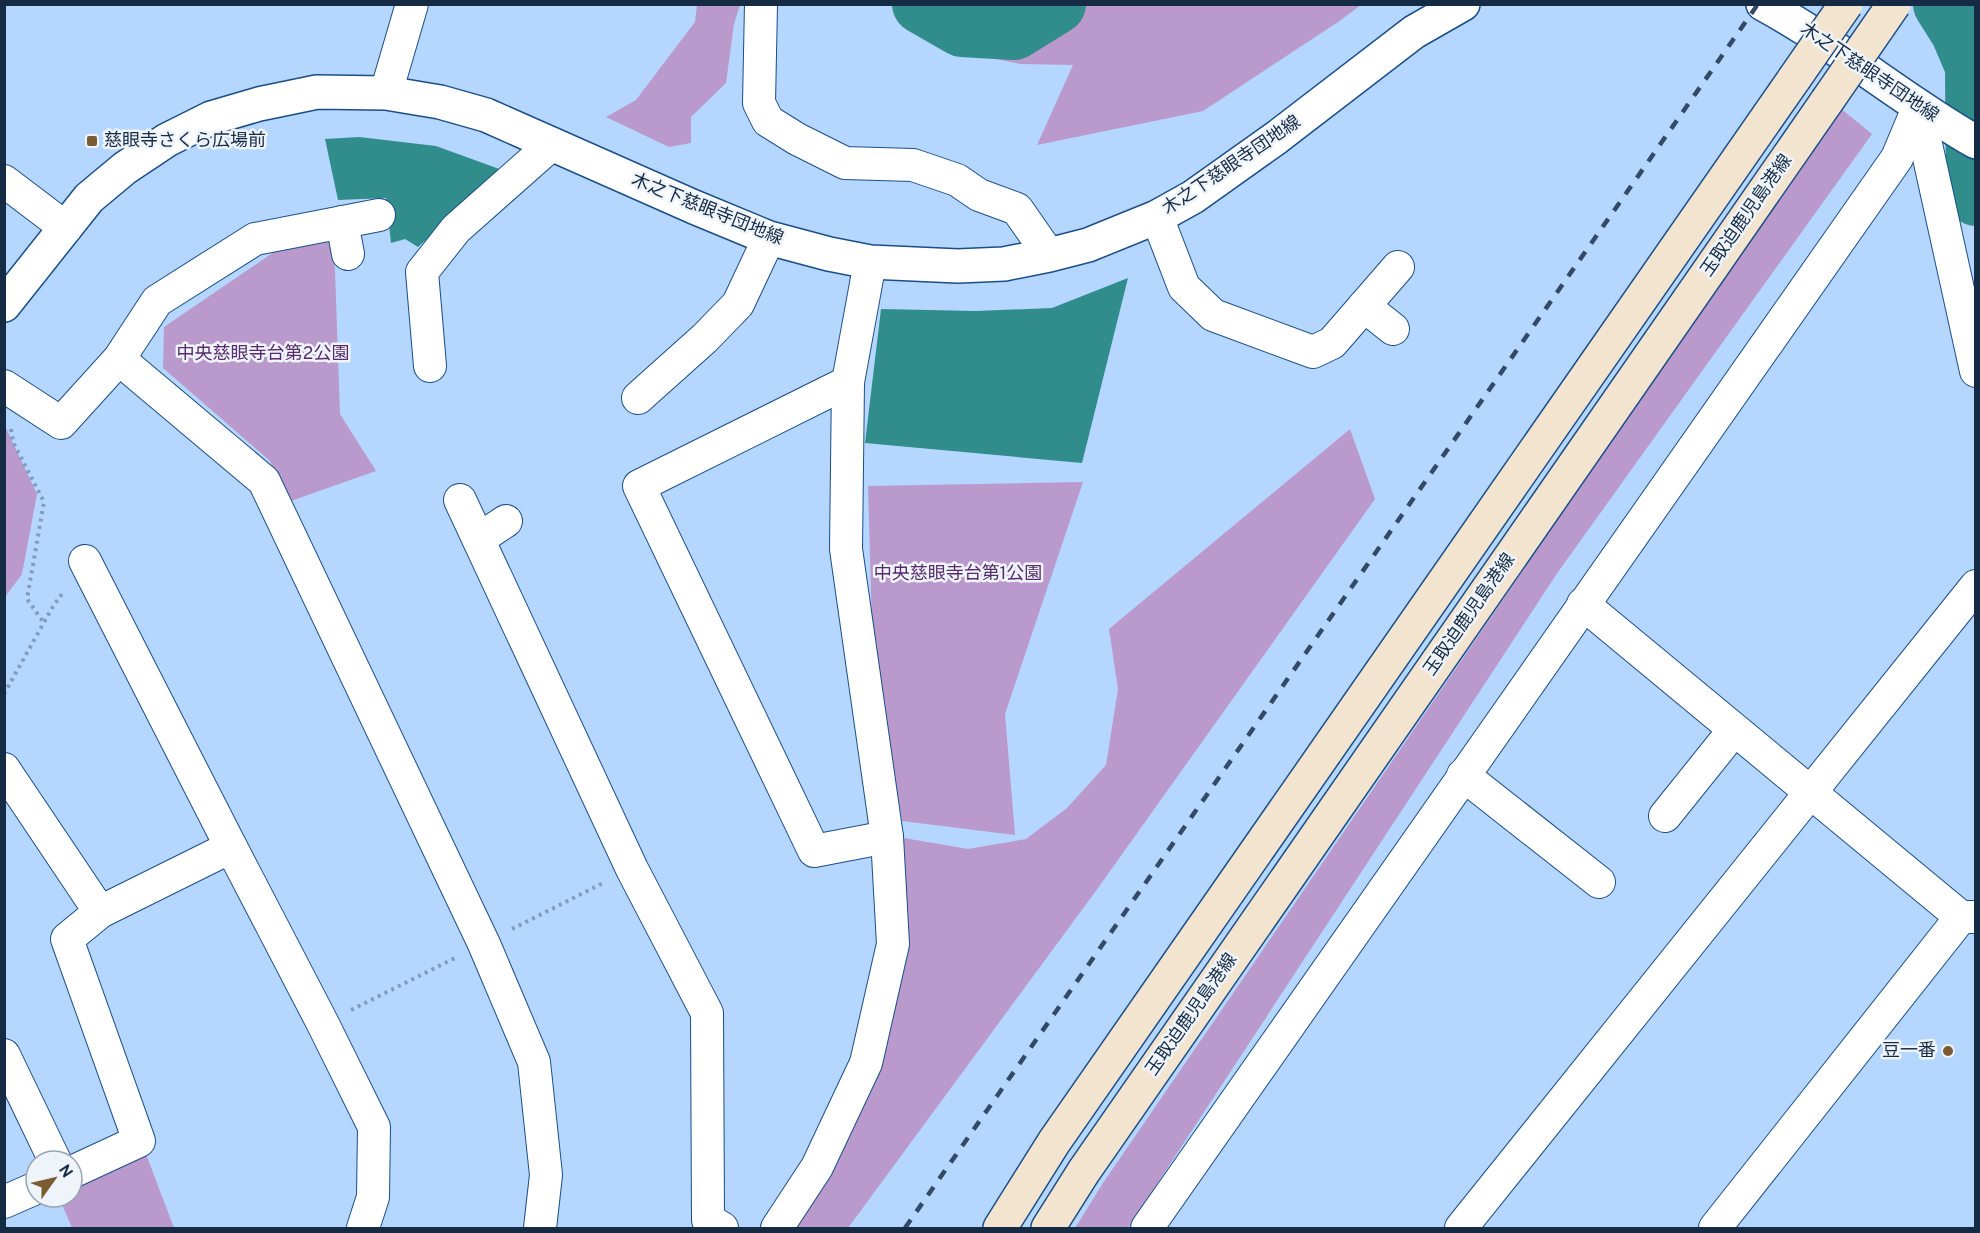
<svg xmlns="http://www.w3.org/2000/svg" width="1980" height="1233" font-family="Overpass,'Noto Sans JP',sans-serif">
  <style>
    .green { fill: #ba99cc }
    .water { fill: #318d8c }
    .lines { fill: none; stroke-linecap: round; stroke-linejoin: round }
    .river { stroke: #318d8c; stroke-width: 60 }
    .minor-casing { stroke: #1a4e87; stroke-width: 34 }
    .tertiary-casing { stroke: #1a4e87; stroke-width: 36 }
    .secondary-casing { stroke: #1a4e87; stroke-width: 36 }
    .path { stroke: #7f9dc0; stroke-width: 4; stroke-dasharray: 3 4.5; stroke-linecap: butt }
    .minor { stroke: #fff; stroke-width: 32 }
    .tertiary { stroke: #fff; stroke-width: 33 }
    .secondary { stroke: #f3e4d0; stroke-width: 33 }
    .rail { stroke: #324a66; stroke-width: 4.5; stroke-dasharray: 10 10; stroke-linecap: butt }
    .secondary-bridge-casing { stroke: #1a4e87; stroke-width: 36; stroke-linecap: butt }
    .secondary-bridge { stroke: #f3e4d0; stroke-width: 33 }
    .poi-dot { fill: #7b5b31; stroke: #eff4fb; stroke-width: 2 }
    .labels { text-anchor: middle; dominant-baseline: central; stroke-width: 5; stroke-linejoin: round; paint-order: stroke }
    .street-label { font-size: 18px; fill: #152b44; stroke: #eff4fb }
    .poi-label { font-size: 18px; fill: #152b44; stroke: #eff4fb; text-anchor: start }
    .park-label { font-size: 18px; fill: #572b6c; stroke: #eff4fb }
  </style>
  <rect width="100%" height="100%" fill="#b5d6fe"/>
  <g class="green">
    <path d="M 697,5 L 740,5 L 734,24 L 726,83 L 691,117 L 691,143 L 669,147 L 606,117 L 636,100 L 695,22 Z"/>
    <path d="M 904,5 L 904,4 L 1361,5 L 1338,22 L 1203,111 L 1037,145 L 1073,65 L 1021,64 L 961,52 L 932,30 L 905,16 Z"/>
    <path d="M 1925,5 L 1975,5 L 1975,69 L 1958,43 Z"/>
    <path d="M 1840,108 L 1872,134 L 1558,572 L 1128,1228 L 1075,1228 L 1103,1183 Z"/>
    <path d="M 334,241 L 340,414 L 376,471 L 288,502 L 270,461 L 163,368 L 164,327 L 274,252 Z"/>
    <path d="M 5,426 L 37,494 L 22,574 L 5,597 Z"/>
    <path d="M 1350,429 L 1375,499 L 1098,888 L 848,1228 L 795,1228 L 875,1076 L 898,837 L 968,849 L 1026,839 L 1067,808 L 1106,765 L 1118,689 L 1109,629 Z"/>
    <path d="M 1083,482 L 1005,714 L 1015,835 L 902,821 L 872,629 L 868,486 Z"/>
    <path d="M 146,1154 L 174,1228 L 72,1228 L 59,1197 L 72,1197 L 72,1186 Z"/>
  </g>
  <g class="water">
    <path d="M 359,137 L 436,146 L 502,170 L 418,247 L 405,239 L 391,243 L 386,198 L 338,200 L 325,139 Z"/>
    <path d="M 1128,278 L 1082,463 L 865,443 L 881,309 L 976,311 L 1052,308 Z"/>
  </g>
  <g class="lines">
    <g class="river">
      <path d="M 922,4 L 962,27 L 1014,30 L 1056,4"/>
      <path d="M 1943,4 L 1960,31 L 1975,66 L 1976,196"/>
    </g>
    <g class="minor-casing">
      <g id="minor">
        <path d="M 761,4 L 759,103 L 768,121 L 797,139 L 845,163 L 913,165 L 957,180 L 979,195 L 1017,209 L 1049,255"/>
        <path d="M 386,93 L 412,4"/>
        <path d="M 1918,108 L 1976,371"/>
        <path d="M 4,181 L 66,228"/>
        <path d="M 1157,217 L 1184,287 L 1213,315 L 1313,352 L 1332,343 L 1398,267"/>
        <path d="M 342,222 L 348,254"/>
        <path d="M 1364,306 L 1393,329"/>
        <path d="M 119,359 L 264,481 L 484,944 L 534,1062 L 546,1175 L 540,1228"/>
        <path d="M 430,366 L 422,272 L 456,229 L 552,144"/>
        <path d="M 848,382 L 639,486 L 814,851 L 887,837"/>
        <path d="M 4,386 L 61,423 L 119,359 L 157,301 L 255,239 L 379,215"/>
        <path d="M 638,398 L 705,338 L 738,304 L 769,238"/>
        <path d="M 460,500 L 632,869 L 707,1013 L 708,1220 L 722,1228"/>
        <path d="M 479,539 L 506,521"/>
        <path d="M 85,561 L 231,847"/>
        <path d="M 1583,604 L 1961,917 L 1976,917"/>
        <path d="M 4,769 L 100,912"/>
        <path d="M 1463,775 L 1599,882"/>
        <path d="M 1665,816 L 1734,730"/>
        <path d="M 4,1055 L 55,1161"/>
        <path d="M 72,1172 L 139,1141 L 67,939 L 100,912 L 231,847 L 323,1024 L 374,1127 L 373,1197 L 363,1228"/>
        <path d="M 4,1202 L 36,1188"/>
        <path d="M 777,1228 L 817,1167 L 866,1063 L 893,944 L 887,837 L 846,549 L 848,382 L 870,262"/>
        <path d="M 1147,1228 L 1897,158 L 1918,108"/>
        <path d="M 1461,1228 L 1976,586"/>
        <path d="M 1715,1228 L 1961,917"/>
      </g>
    </g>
    <g class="tertiary-casing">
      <g id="tertiary">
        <path d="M 1763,4 C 1837,44 1902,100 1976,142"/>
        <path d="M 4,305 L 89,198 L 125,168 L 167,140 L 211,118 L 259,104 L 317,92 L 386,93 L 440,102 L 486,115 L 694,207 L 769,238 L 829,254 L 870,262 L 958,266 L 1004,264 L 1049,255 L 1088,245 L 1157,217 L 1193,197 L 1276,138 L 1414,32 L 1463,4"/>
      </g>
    </g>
    <g class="secondary-casing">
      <g id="secondary">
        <path d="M 1000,1228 L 1054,1142 L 1794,79"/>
        <path d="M 1048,1228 L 1084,1171 L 1827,101"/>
      </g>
    </g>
    <g class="path">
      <path d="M 11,429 L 13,442 L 44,502 L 27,599 L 44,623"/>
      <path d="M 4,694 L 52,608 L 64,591"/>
      <path d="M 512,929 L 605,882"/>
      <path d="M 351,1010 L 455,958"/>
    </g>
    <use href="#minor" class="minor"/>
    <use href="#tertiary" class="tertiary"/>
    <use href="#secondary" class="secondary"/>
    <path class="rail" d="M 905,1228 L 1758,4"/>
    <g class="secondary-bridge-casing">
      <g id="secondary-bridge">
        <path d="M 1794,79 L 1846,4"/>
        <path d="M 1827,101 L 1894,4"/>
      </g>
    </g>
    <use href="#secondary-bridge" class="secondary-bridge"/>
  </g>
  <g class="poi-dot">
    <rect x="86" y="135" width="12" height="12" rx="3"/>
    <circle cx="1948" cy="1051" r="6"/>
  </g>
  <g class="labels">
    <g class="street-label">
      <text transform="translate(1869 73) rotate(34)">木之下慈眼寺団地線</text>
      <text transform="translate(1232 166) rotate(-34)">木之下慈眼寺団地線</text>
      <text transform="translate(707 210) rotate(22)">木之下慈眼寺団地線</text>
      <text transform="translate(1747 216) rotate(-55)">玉取迫鹿児島港線</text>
      <text transform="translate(1470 615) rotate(-55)">玉取迫鹿児島港線</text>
      <text transform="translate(1192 1015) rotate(-55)">玉取迫鹿児島港線</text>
    </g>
    <g class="poi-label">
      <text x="104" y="141">慈眼寺さくら広場前</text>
      <text x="1936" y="1051" text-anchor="end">豆一番</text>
    </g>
    <g class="park-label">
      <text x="263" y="354">中央慈眼寺台第2公園</text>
      <text x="958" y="574">中央慈眼寺台第1公園</text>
    </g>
  </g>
  <rect width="1980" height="1233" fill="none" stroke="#152b44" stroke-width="12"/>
  <g transform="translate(54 1179) rotate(56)"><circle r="28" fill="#eff4fb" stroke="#98a4b2" stroke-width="1.5"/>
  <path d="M0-4.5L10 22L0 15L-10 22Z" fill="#7b5b31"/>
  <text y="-9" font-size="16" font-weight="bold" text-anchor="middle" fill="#152b44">N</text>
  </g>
</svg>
